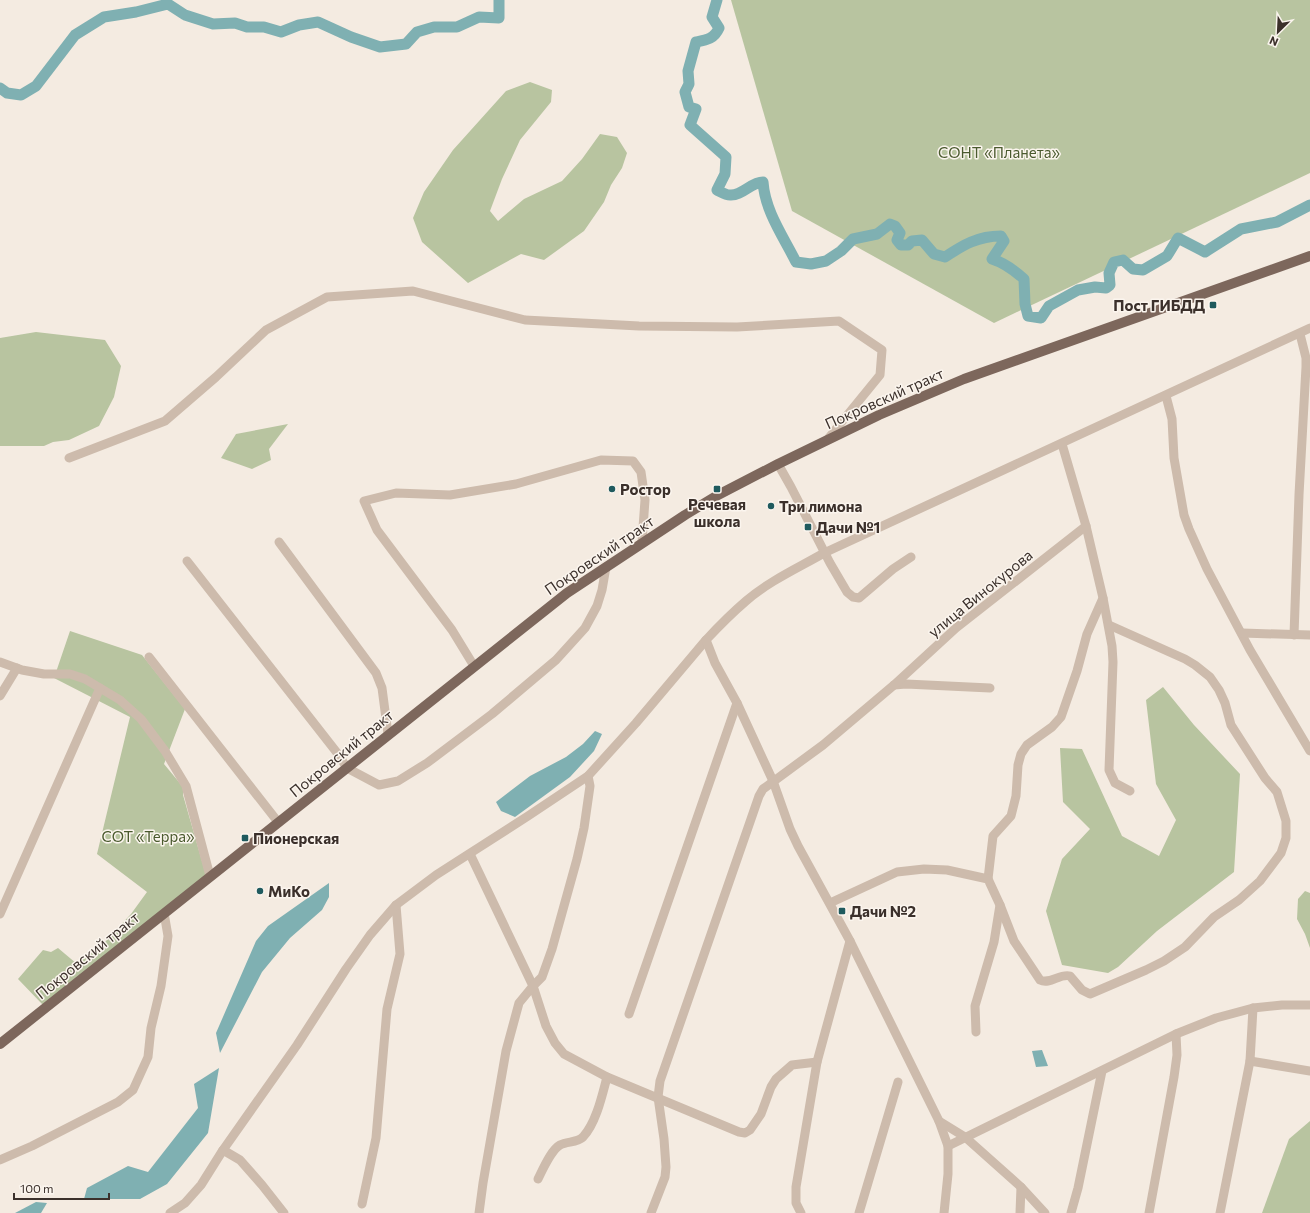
<svg xmlns="http://www.w3.org/2000/svg" width="1310" height="1213" font-family="Commissioner,sans-serif">
  <style>
    .green { fill: #b8c4a0 }
    .water { fill: #7fb0b2 }
    .lines { fill: none; stroke-linecap: round; stroke-linejoin: round }
    .river { stroke: #7fb0b2; stroke-width: 11 }
    .minor { stroke: #cdbbac; stroke-width: 9 }
    .major { stroke: #7d675c; stroke-width: 10 }
    .poi-dot { fill: #1f5a5e; stroke: #fbf5ee; stroke-width: 1.5 }
    .labels { text-anchor: middle; dominant-baseline: central; stroke-width: 3; stroke-linejoin: round; paint-order: stroke }
    .park-label { font-size: 15px; fill: #4a5a2e; stroke: #fbf5ee }
    .poi-label { font-size: 15px; font-weight: bold; fill: #3b302b; stroke: #fbf5ee; text-anchor: start }
    .street-label { font-size: 15px; fill: #3b302b; stroke: #fbf5ee }
  </style>
  <rect width="100%" height="100%" fill="#f4ebe1"/>
  <g class="green">
    <path d="M 731,0 L 1310,0 L 1310,173 L 994,323 L 792,211 Z"/>
    <path d="M 530,82 L 552,90 L 551,102 L 520,140 L 502,179 L 490,211 L 498,221 L 524,199 L 562,181 L 582,159 L 600,134 L 617,137 L 627,153 L 622,168 L 611,185 L 604,202 L 584,231 L 544,260 L 521,254 L 468,283 L 422,242 L 413,218 L 424,192 L 453,150 L 506,91 Z"/>
    <path d="M 36,332 L 105,340 L 121,366 L 114,397 L 99,426 L 69,440 L 53,442 L 44,446 L 0,446 L 0,338 Z"/>
    <path d="M 288,424 L 269,449 L 271,460 L 252,469 L 221,458 L 236,434 Z"/>
    <path d="M 70,631 L 142,655 L 185,709 L 164,764 L 183,787 L 183,795 L 206,875 L 43,1005 L 18,979 L 43,950 L 51,952 L 58,948 L 77,964 L 103,944 L 131,914 L 147,892 L 97,854 L 130,717 L 54,678 Z"/>
    <path d="M 1163,687 L 1194,725 L 1240,774 L 1234,872 L 1157,931 L 1118,967 L 1108,973 L 1062,965 L 1046,911 L 1062,859 L 1090,829 L 1063,802 L 1060,748 L 1082,749 L 1122,836 L 1159,856 L 1176,820 L 1156,784 L 1146,700 Z"/>
    <path d="M 1305,891 L 1310,893 L 1310,948 L 1305,934 L 1297,919 L 1298,899 Z"/>
    <path d="M 1310,1121 L 1310,1213 L 1262,1213 L 1289,1139 Z"/>
  </g>
  <g class="water">
    <path d="M 595,731 L 602,734 L 594,751 L 570,777 L 515,817 L 501,811 L 496,802 L 530,776 L 566,757 L 583,744 Z"/>
    <path d="M 329,883 L 329,897 L 322,910 L 290,938 L 262,972 L 220,1053 L 216,1033 L 256,941 L 268,926 Z"/>
    <path d="M 1042,1050 L 1048,1066 L 1036,1067 L 1032,1051 Z"/>
    <path d="M 219,1068 L 208,1133 L 167,1184 L 140,1199 L 84,1199 L 87,1188 L 128,1166 L 148,1172 L 198,1108 L 194,1084 Z"/>
    <path d="M 36,1202 L 47,1203 L 41,1213 L 15,1213 Z"/>
  </g>
  <g class="lines">
    <g class="river">
      <path d="M 717,0 L 712,17 L 719,28 C 714,39 707,40 696,42 L 688,71 L 689,84 L 685,92 L 689,107 L 696,109 L 690,125 L 726,157 L 725,174 L 717,190 C 721,192 726,195 730,195 C 742,196 751,182 763,182 C 765,211 783,236 796,262 L 811,264 L 826,261 L 841,251 L 853,239 L 877,234 L 890,224 L 895,226 L 900,233 L 897,240 L 901,245 L 908,245 L 912,241 L 922,240 L 934,254 L 945,257 C 963,245 978,236 1001,236 L 1004,241 L 992,259 C 1005,263 1014,270 1024,279 L 1025,304 L 1028,316 L 1041,318 L 1049,306 L 1078,290 L 1095,287 L 1106,288 L 1110,285 L 1109,273 L 1114,262 L 1123,260 L 1133,269 L 1143,270 L 1167,256 L 1178,238 L 1205,252 L 1241,229 L 1277,222 L 1310,205"/>
      <path d="M 0,88 L 7,93 L 21,95 L 36,86 L 75,35 L 104,17 L 136,12 L 168,4 L 185,15 L 213,24 L 235,23 L 247,27 L 264,27 L 281,32 L 299,25 L 318,22 L 351,37 L 380,47 L 406,44 L 417,32 L 434,27 L 457,27 L 479,17 L 499,18 L 499,0"/>
    </g>
    <g class="minor">
      <path d="M 1166,396 L 1172,419 L 1174,458 L 1184,515 L 1189,529 L 1207,569 L 1250,650 L 1310,751"/>
      <path d="M 69,458 L 165,421 L 216,377 L 266,330 L 327,297 L 413,291 L 525,320 L 639,326 L 737,327 L 839,321 L 882,350 L 880,375 L 827,440"/>
      <path d="M 778,464 L 791,487 L 830,563 L 847,592 L 853,597 L 859,598 L 893,569 L 911,557"/>
      <path d="M 279,542 L 376,673 L 382,688 L 388,734"/>
      <path d="M 187,561 L 338,754 L 347,768 L 379,785 L 398,781 L 427,763 L 492,714 L 556,660 L 585,628 L 597,606 L 602,590 L 606,567"/>
      <path d="M 1103,598 L 1112,646 L 1113,662 L 1109,770 L 1115,783 L 1130,791"/>
      <path d="M 1242,633 L 1310,635"/>
      <path d="M 1294,635 L 1299,495 L 1306,367 L 1306,358 L 1300,334"/>
      <path d="M 149,657 L 278,822"/>
      <path d="M 0,662 L 22,670 L 44,674 L 70,674 L 85,679 L 120,700 L 141,719 L 165,751 L 186,786 L 210,876"/>
      <path d="M 474,666 L 452,630 L 377,530 L 364,501 L 396,493 L 450,495 L 516,484 L 601,460 L 633,461 L 641,472 L 645,500 L 642,542"/>
      <path d="M 894,685 L 906,684 L 990,688"/>
      <path d="M 0,696 L 17,668"/>
      <path d="M 470,854 L 533,986 L 546,1026 L 555,1043 L 564,1054 L 607,1077 L 739,1132 L 745,1133 L 750,1130 L 761,1114 L 771,1087 L 776,1079 L 792,1065 L 817,1062"/>
      <path d="M 988,879 L 993,836 L 1011,816 L 1016,796 L 1018,765 L 1021,754 L 1027,745 L 1052,727 L 1061,717 L 1077,671 L 1087,634 L 1103,598 L 1086,526 L 1062,444"/>
      <path d="M 830,903 L 897,872 L 924,869 L 947,870 L 988,879 L 1000,905 L 994,942 L 975,1006 L 976,1032"/>
      <path d="M 1000,905 L 1014,941 L 1040,980 C 1050,985 1060,973 1070,976 L 1082,990 L 1090,994 L 1146,970 L 1164,961 L 1185,947 L 1214,917 L 1239,900 L 1260,881 L 1281,853 L 1286,838 L 1286,821 L 1277,792 L 1265,778 L 1231,725 L 1225,703 L 1219,690 L 1210,677 L 1195,665 L 1185,659 L 1109,625"/>
      <path d="M 0,914 L 100,688"/>
      <path d="M 629,1014 L 737,703"/>
      <path d="M 1250,1061 L 1310,1071"/>
      <path d="M 939,1121 L 948,1146 L 948,1174 L 944,1213"/>
      <path d="M 948,1146 L 1176,1034 L 1216,1018 L 1253,1008 L 1282,1005 L 1310,1005"/>
      <path d="M 223,1150 L 240,1160 L 262,1185 L 284,1213"/>
      <path d="M 0,1160 L 32,1146 L 118,1102 L 133,1090 L 148,1057 L 151,1028 L 161,986 L 168,936 L 164,913"/>
      <path d="M 538,1179 C 543,1169 551,1150 560,1145 C 567,1141 577,1143 583,1137 C 596,1123 602,1096 607,1077"/>
      <path d="M 362,1204 L 376,1138 L 387,1009 L 400,954 L 396,905"/>
      <path d="M 170,1213 L 185,1203 L 201,1185 L 223,1150 L 297,1045 L 346,969 L 370,935 L 396,905 L 436,875 L 528,816 L 588,776 L 636,723 L 706,640"/>
      <path d="M 479,1213 L 483,1183 L 506,1051 L 519,1003 L 533,986 L 542,977 L 552,949 L 577,859 L 584,828 L 590,786 L 588,776"/>
      <path d="M 651,1213 L 665,1177 L 666,1167 L 664,1139 L 658,1097 L 660,1081 L 759,796 L 763,789 L 823,745 L 894,685 L 956,628 L 1086,526"/>
      <path d="M 801,1213 L 796,1203 L 796,1187 L 817,1062 L 850,941"/>
      <path d="M 859,1213 L 898,1082"/>
      <path d="M 1020,1213 L 1021,1187"/>
      <path d="M 1045,1213 L 1021,1187 L 965,1137 L 939,1121 L 850,941 L 798,846 L 790,829 L 773,781 L 737,703 L 715,663 L 706,640 C 719,626 732,613 746,601 C 769,581 798,568 824,553 L 1310,328"/>
      <path d="M 1071,1213 L 1078,1188 L 1102,1071"/>
      <path d="M 1149,1213 L 1174,1077 L 1177,1055 L 1176,1034"/>
      <path d="M 1220,1213 L 1250,1061 L 1253,1008"/>
    </g>
    <path class="major" d="M 0,1044 L 567,593 L 685,515 L 718,495 L 778,464 L 879,415 L 964,379 L 1310,256"/>
  </g>
  <g class="poi-dot">
    <rect x="1209" y="301" width="8" height="8" rx="2"/>
    <circle cx="612" cy="489" r="4"/>
    <rect x="713" y="485" width="8" height="8" rx="2"/>
    <circle cx="771" cy="506" r="4"/>
    <rect x="804" y="523" width="8" height="8" rx="2"/>
    <rect x="241" y="834" width="8" height="8" rx="2"/>
    <circle cx="260" cy="891" r="4"/>
    <rect x="838" y="907" width="8" height="8" rx="2"/>
  </g>
  <g class="labels">
    <g class="park-label">
      <text x="999" y="152">СОНТ «Планета»</text>
      <text x="148" y="836">СОТ «Терра»</text>
    </g>
    <g class="poi-label">
      <text x="1205" y="305" text-anchor="end">Пост ГИБДД</text>
      <text x="620" y="489">Ростор</text>
      <text x="717" y="504" text-anchor="middle">Речевая<tspan x="717" dy="17">школа</tspan></text>
      <text x="779" y="506">Три лимона</text>
      <text x="816" y="527">Дачи №1</text>
      <text x="253" y="838">Пионерская</text>
      <text x="268" y="891">МиКо</text>
      <text x="850" y="911">Дачи №2</text>
    </g>
    <g class="street-label">
      <text transform="translate(884 398) rotate(-24)">Покровский тракт</text>
      <text transform="translate(599 555) rotate(-34)">Покровский тракт</text>
      <text transform="translate(980 593) rotate(-39)">улица Винокурова</text>
      <text transform="translate(341 753) rotate(-39)">Покровский тракт</text>
      <text transform="translate(87 955) rotate(-39)">Покровский тракт</text>
    </g>
  </g>
  <g transform="translate(1278 32) rotate(204)" stroke="#fbf5ee" stroke-width="3" paint-order="stroke">
  <path d="M0-3L7 15L0 10L-7 15Z" fill="#3b302b"/>
  <text y="-6" font-size="11" font-weight="bold" text-anchor="middle" fill="#3b302b">N</text>
  </g>
  <path d="M14 1193v6h95v-6" fill="none" stroke="#3b302b" stroke-width="2"/>
  <text x="20" y="1193" font-size="12" fill="#3b302b" stroke="#fbf5ee" stroke-width="3" paint-order="stroke">100 m</text>
</svg>
